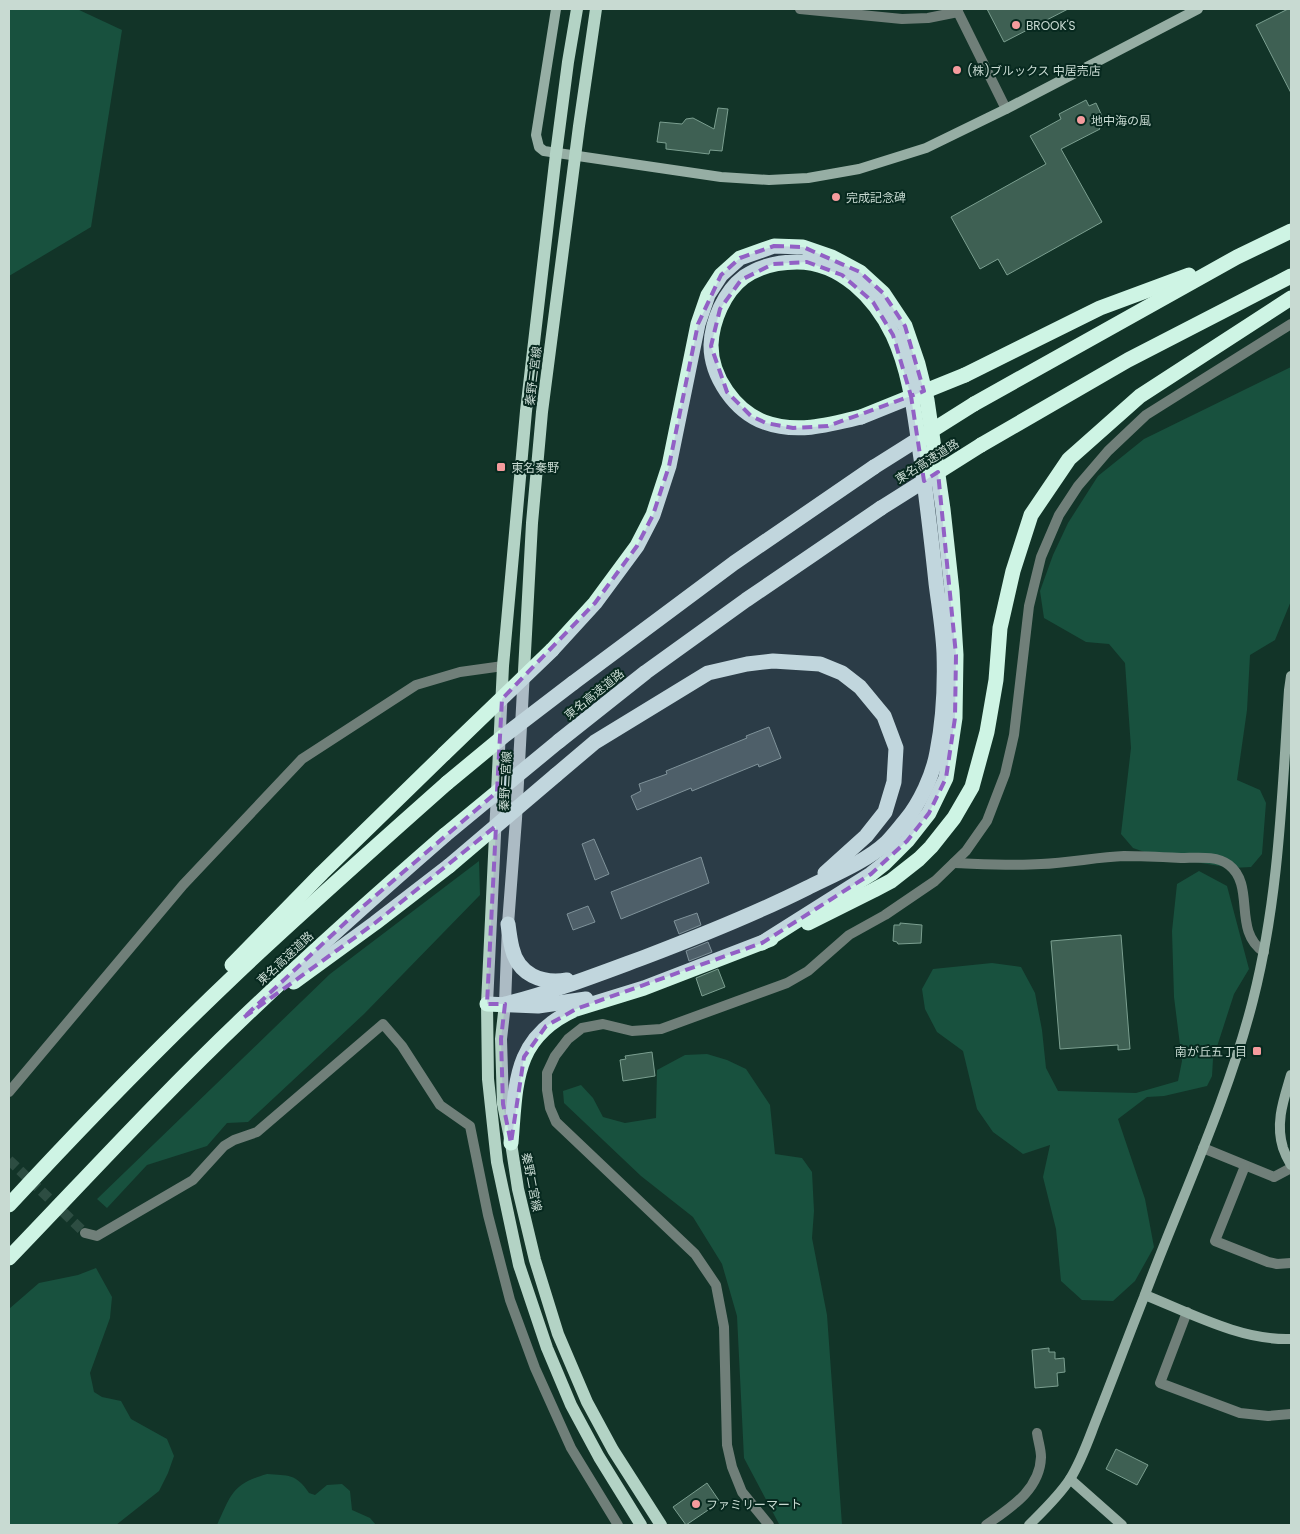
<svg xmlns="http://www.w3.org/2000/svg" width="1300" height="1534" font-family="Poppins,'Noto Sans JP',sans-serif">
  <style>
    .green { fill: #18513e }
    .building { fill: #3e6053; stroke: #7b9f90 }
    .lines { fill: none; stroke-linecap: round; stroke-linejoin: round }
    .street-tunnel { stroke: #2d4d42; stroke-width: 10; stroke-dasharray: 10 5; stroke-linecap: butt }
    .street { stroke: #707f79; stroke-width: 10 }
    .secondary { stroke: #96aea4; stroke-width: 10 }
    .primary { stroke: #b3d3c5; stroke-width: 12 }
    .highway { stroke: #cef4e4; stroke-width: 15 }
    .highway-bridge { stroke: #cef4e4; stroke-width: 15 }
    .marked { fill: #9260c5; fill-opacity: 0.2; stroke: #9260c5; stroke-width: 4; stroke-dasharray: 10 6; stroke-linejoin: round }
    .poi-dot { fill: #f59b9d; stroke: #07291f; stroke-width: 2 }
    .labels { text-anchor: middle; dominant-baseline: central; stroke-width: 4; stroke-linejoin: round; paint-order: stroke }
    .poi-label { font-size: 12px; fill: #c8dad2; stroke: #07291f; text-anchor: start }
    .street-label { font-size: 12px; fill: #c8dad2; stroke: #07291f }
  </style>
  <rect width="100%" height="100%" fill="#123428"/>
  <g class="green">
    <path d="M 9,9 L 77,9 L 122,30 L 91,227 L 9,276 Z"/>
    <path d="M 1291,367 L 1291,601 L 1275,640 L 1250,655 L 1247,710 L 1237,780 L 1260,790 L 1266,803 L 1262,854 L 1251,867 L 1233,868 L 1156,856 L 1133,848 L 1121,834 L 1131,748 L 1125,663 L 1109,644 L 1086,642 L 1044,618 L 1040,591 L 1053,555 L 1068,523 L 1098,476 L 1144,439 Z"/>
    <path d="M 479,861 L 480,895 L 364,1014 L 248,1122 L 227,1123 L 207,1146 L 147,1165 L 107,1208 L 97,1199 L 330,974 Z"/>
    <path d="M 1199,871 L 1227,886 L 1249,969 L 1234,994 L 1213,1059 L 1212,1076 L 1207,1086 L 1164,1096 L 1147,1097 L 1118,1119 L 1145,1199 L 1154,1247 L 1135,1281 L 1113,1301 L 1082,1300 L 1061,1281 L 1056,1229 L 1043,1177 L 1050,1145 L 1023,1154 L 993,1132 L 977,1109 L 963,1051 L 937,1032 L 925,1009 L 922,989 L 933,969 L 992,963 L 1021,967 L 1035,993 L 1042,1030 L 1046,1068 L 1058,1091 L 1136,1093 L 1178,1081 L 1182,1061 L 1174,997 L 1172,931 L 1177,884 Z"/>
    <path d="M 707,1054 L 727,1060 L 746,1069 L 770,1105 L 775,1154 L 802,1158 L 812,1172 L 814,1211 L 812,1238 L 827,1315 L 842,1525 L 780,1525 L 779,1524 L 744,1458 L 737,1316 L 722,1264 L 693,1217 L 641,1176 L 564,1103 L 563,1091 L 581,1085 L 593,1098 L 603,1117 L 625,1123 L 656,1118 L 657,1070 L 685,1055 Z"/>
    <path d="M 96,1268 L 112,1297 L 110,1318 L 90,1373 L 94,1392 L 102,1397 L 121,1401 L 131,1419 L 167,1439 L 174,1456 L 168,1473 L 159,1491 L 116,1525 L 9,1525 L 9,1309 L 39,1283 L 78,1275 Z"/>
    <path d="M 267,1474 C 288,1476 296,1473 309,1493 L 315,1495 L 327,1485 L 342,1484 L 350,1491 L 352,1510 L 370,1518 L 376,1525 L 217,1525 C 231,1495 232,1484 267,1474 Z"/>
  </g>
  <g class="building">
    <path d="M 987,9 L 1068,9 L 1004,42 Z"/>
    <path d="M 1288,9 L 1291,9 L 1291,93 L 1256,25 Z"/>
    <path d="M 1086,100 L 1089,106 L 1096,103 L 1102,116 L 1099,117 L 1102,123 L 1098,126 L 1100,129 L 1061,149 L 1102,222 L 1007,275 L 998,259 L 980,269 L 951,217 L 1046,164 L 1030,136 L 1061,119 L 1059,114 Z"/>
    <path d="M 718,108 L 728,109 L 722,151 L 710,150 L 709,154 L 666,149 L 666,143 L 657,142 L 660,122 L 682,124 L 686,119 L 693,118 L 714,129 Z"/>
    <path d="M 769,727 L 781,758 L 759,767 L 758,764 L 692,791 L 691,788 L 637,810 L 631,796 L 641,791 L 639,784 L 667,774 L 666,771 L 747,738 L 746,736 Z"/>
    <path d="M 594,839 L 609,874 L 595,880 L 582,844 Z"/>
    <path d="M 701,857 L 709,883 L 621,919 L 611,892 Z"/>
    <path d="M 588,906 L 595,922 L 573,930 L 567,914 Z"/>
    <path d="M 697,913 L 701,925 L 679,934 L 674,921 Z"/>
    <path d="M 900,923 L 922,925 L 921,943 L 898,944 L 897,942 L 893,941 L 894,925 L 900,925 Z"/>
    <path d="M 1121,935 L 1130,1049 L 1118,1050 L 1118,1045 L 1060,1049 L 1051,941 Z"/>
    <path d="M 708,942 L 712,952 L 689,961 L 686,951 Z"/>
    <path d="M 718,969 L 725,987 L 702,996 L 696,978 Z"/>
    <path d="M 652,1052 L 655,1076 L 623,1081 L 620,1060 L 626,1059 L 625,1056 Z"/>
    <path d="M 1049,1348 L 1049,1352 L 1055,1352 L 1055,1359 L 1064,1358 L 1065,1372 L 1057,1373 L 1058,1386 L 1035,1388 L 1032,1350 Z"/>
    <path d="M 1116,1449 L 1148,1465 L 1137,1485 L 1106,1469 Z"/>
    <path d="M 707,1483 L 720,1502 L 686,1525 L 673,1507 Z"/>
  </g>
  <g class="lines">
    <path class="street-tunnel" d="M 9,1160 L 85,1233"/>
    <g class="street">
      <path d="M 800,9 L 902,19 L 928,18 L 958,12"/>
      <path d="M 957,9 L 958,12 L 1006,109"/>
      <path d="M 954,863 C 983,864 1012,866 1041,864 C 1069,863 1097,857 1124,856 C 1143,856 1162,857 1181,858 C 1196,858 1216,855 1229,865 C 1256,886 1232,931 1264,952"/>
      <path d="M 9,1092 L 183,885 L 302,759 L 416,685 L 460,672 L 503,666"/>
      <path d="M 1203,1148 L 1274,1177 L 1291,1168"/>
      <path d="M 1245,1166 L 1215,1241 L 1268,1262 L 1277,1264 L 1291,1263"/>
      <path d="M 85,1233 L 97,1236 L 193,1180 L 224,1146 L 234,1140 L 257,1132 L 383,1024 L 402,1046 L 440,1105 L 470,1126 L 488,1215 L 510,1300 L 535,1368 L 571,1448 L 618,1525"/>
      <path d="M 1187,1312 L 1160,1383 L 1240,1413 L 1268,1416 L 1291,1414"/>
      <path d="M 769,1525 L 742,1492 L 732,1467 L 727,1445 L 724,1327 L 716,1285 L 695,1254 L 556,1122 L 550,1108 L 547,1090 L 547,1073 L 555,1056 L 568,1039 L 582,1028 L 603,1024 L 632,1031 L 661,1029 L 787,983 L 808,971 L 849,935 L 885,915 L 935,881 L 966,851 L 987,821 L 1005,774 L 1014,735 L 1029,606 L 1041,557 L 1059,515 L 1078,486 L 1108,451 L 1146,415 L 1291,324"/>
      <path d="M 986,1525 C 1010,1508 1040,1490 1041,1457 C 1041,1449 1038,1441 1037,1433"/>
    </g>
    <g class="secondary">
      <path d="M 556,9 L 536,135 L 539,147 L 544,151 L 721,177 L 769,180 L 808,178 L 859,169 L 926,148 L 1006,109 L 1198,9"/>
      <path d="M 1291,1075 C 1284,1099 1275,1122 1283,1148 C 1285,1154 1288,1160 1291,1165"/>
      <path d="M 1145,1295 C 1190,1313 1242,1341 1291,1339"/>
      <path d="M 1070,1479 L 1122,1525"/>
      <path d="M 1029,1525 C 1043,1511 1059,1496 1070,1479 C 1082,1460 1089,1438 1097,1418 C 1113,1378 1128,1337 1144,1297 C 1181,1198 1227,1102 1253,1000 C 1279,898 1282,794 1289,690 L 1291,676"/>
    </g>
    <g class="primary">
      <path d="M 577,9 L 568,62 L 556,154 L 526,411 L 503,666 L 487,1004 L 488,1079 L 497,1162 L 519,1265 L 547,1348 L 571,1405 L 599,1457 L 641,1525"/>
      <path d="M 596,9 L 579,126 L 542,412 L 532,523 L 516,819 L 508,924 L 505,1004 L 501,1039 L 503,1104 L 511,1143 L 518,1189 L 535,1260 L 558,1334 L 587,1402 L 613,1450 L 661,1525"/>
    </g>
    <g class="highway">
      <path d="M 965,375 L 1100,308 L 1189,275"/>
      <path d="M 974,404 L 1237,257 L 1291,231"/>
      <path d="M 981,445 L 1128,360 L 1291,276"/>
      <path d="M 552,650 L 595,603 L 637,546 L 653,515 L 669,466 L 698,324 L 708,295 L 721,275 L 740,258 L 774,246 L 803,247 L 832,257 L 860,272 L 883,293 L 905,326 L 918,364 L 927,400 L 943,509 L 952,591 L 956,655 L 955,718 L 946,778 L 929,813 L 907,841 L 885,863 L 871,874 L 762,943"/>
      <path d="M 573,683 L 734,563 L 874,467"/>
      <path d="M 559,741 L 646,672 L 746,600 L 881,508"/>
      <path d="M 556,775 L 595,742 L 708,673 L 747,664 L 773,661 L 820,664 L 842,673 L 860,687 L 884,716 L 896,748 L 894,782 L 885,812 L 866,836 L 825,873"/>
      <path d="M 808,923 L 874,890 L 891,881 L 919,859 L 931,847 L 954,818 L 972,787 L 987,732 L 996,680 L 1000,628 L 1013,571 L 1031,515 L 1069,459 L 1140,396 L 1291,298"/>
      <path d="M 508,924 C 509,932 510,940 512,948 C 518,975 542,984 567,980"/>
      <path d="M 232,965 L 322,873 L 444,754"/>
      <path d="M 294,982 L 375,923 L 449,866"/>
      <path d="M 487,1004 L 538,1006 L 586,999"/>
      <path d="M 505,1004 C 553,992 599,974 645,957 C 700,936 755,914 807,888 C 831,876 867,861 886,843 C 893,836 899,828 905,821 C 920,803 933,775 937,752 C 943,722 945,684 944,653 C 943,630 939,607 936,583 C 932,544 927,504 922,465 C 915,421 912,376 893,335 C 875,298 841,262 797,262 C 778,262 760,266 744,277 C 724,292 712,321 711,345 C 711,377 735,411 764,422 C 796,434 829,425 861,417"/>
      <path d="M 511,1143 C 516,1083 513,1037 576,1009 L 644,988 L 771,939"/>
      <path d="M 9,1205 C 83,1125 158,1048 237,973 C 305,909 376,846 447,783"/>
      <path d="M 9,1258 C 86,1178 162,1095 243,1018 C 309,955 376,895 445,835"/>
    </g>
    <g class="highway-bridge">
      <path d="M 861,417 L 965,375"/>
      <path d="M 874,467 L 974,404"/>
      <path d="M 881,508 L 981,445"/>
      <path d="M 444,754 L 552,650"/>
      <path d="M 447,783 L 505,735 L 573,683"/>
      <path d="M 445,835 L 559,741"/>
      <path d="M 449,866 L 556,775"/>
    </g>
  </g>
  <path class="marked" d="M 774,246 L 803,247 L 860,272 L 883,293 L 905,326 L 924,391 L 911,396 L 893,335 L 873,302 L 842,275 L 807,262 L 773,264 L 741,280 L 720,309 L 711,346 L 727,392 L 751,416 L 766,423 L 793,428 L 828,426 L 911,396 L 924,481 L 938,472 L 956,655 L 955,718 L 946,778 L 929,813 L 907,841 L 871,874 L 762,943 L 576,1009 L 546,1026 L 524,1057 L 511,1143 L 503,1104 L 501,1039 L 505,1004 L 487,1004 L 496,826 L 375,923 L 243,1018 L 360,909 L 497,792 L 502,699 L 595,603 L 637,546 L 653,515 L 669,466 L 698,324 L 721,275 L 740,258 Z"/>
  <g class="poi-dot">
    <circle cx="1016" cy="25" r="5"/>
    <circle cx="957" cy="70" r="5"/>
    <circle cx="1081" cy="120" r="5"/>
    <circle cx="836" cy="197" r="5"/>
    <rect x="496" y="462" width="10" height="10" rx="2.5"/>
    <rect x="1252" y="1046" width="10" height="10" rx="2.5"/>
    <circle cx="696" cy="1504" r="5"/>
  </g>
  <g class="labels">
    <g class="poi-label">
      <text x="1026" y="25">BROOK'S</text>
      <text x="967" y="70">(株)ブルックス 中居売店</text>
      <text x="1091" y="120">地中海の風</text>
      <text x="846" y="197">完成記念碑</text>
      <text x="511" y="467">東名秦野</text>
      <text x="1247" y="1051" text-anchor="end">南が丘五丁目</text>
      <text x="706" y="1504">ファミリーマート</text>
    </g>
    <g class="street-label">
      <text transform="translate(533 376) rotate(-83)">秦野二宮線</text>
      <text transform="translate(927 461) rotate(-32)">東名高速道路</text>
      <text transform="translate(594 694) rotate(-39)">東名高速道路</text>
      <text transform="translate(505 781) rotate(-87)">秦野二宮線</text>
      <text transform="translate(285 958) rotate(-43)">東名高速道路</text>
      <text transform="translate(532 1182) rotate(79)">秦野二宮線</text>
    </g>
  </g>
  <rect width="1300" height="1534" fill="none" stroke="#c8dad2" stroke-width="20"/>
</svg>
